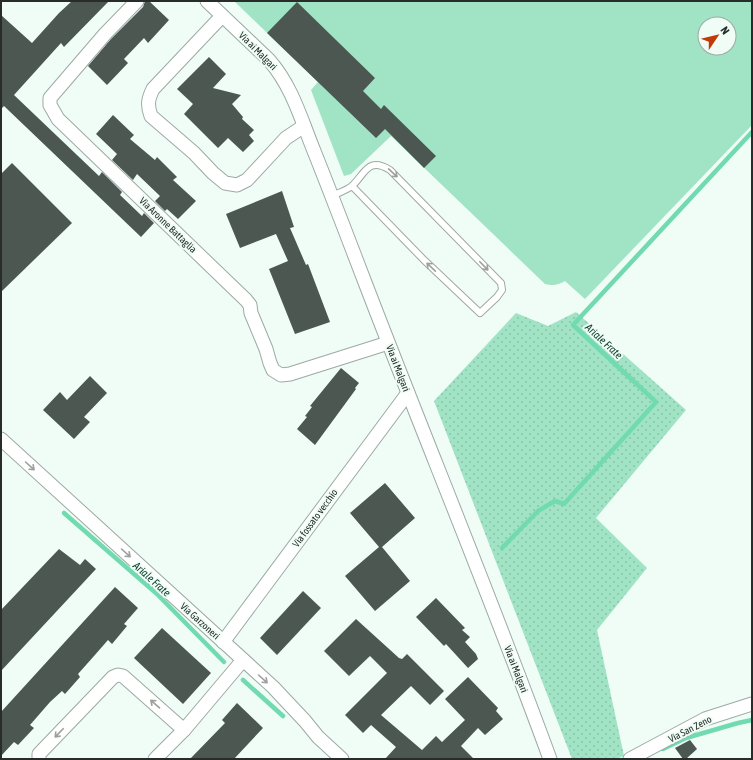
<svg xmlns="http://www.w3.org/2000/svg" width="753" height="760" font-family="'Asap Condensed',sans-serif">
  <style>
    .green { fill: #a0e3c5; fill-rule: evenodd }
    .park { fill: url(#park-dots) }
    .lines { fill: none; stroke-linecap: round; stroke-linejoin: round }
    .stream { stroke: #71dab0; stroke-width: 4.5 }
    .building { fill: #4c5752 }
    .service-casing { stroke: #9daaa4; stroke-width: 8 }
    .minor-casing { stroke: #9daaa4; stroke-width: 15 }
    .service { stroke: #fff; stroke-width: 6 }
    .minor { stroke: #fff; stroke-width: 13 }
    .oneway { stroke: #9ea0a0 }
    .labels { text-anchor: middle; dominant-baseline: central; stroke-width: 4; stroke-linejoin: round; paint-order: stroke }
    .street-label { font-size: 10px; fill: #282d2b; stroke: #effdf6 }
    .water-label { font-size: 11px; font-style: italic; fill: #12402f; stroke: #effdf6 }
  </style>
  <defs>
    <pattern id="park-dots" width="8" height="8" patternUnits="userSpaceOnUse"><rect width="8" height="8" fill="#a0e3c5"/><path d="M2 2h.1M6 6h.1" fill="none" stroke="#8ac3a9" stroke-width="1.8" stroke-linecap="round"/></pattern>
  </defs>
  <rect width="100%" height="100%" fill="#effdf6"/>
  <path class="green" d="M 234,1 L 752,1 L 752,125 L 585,299 L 565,281 C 558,285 553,286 545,284 L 391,136 L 351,174 L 344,176 L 311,90 L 318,82 ZM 705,24 L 729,24 L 729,48 L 705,48 Z"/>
  <path class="park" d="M 576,312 L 686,410 L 596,518 L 647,568 L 597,630 L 624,756 L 616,759 L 572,759 L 434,401 L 516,313 L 548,326 Z"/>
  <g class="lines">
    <g class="stream">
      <path d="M 64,513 L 157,594 L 224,662"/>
      <path d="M 502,548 L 538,511 L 555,501 L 564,504 L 656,402 L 573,325 L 752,132"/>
      <path d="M 243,680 L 283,716"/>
      <path d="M 663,749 L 686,738 L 738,723 L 752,720"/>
    </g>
  </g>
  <g class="building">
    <path d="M 72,1 L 109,1 L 64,47 L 61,43 L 14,95 L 99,176 L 102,172 L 122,192 L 120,195 L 142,216 L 144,213 L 154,223 L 141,237 L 4,106 L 1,109 L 1,15 L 32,43 L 59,13 Z"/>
    <path d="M 145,1 L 149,1 L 169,20 L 148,43 L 144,38 L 124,59 L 128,63 L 107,85 L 88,66 L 111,39 L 143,7 Z"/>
    <path d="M 297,2 L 375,78 L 363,91 L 381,109 L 384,105 L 436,156 L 424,168 L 385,129 L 376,138 L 267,33 Z"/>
    <path d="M 209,57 L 226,74 L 213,88 L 241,95 L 232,104 L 243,117 L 242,119 L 254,130 L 249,135 L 254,141 L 243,152 L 228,138 L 218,148 L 184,114 L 193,104 L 177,89 Z"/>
    <path d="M 113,115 L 134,135 L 130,139 L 155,160 L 157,157 L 177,177 L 173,180 L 196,201 L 178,219 L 167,209 L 165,211 L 155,201 L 160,196 L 137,174 L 133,180 L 112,160 L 117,154 L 96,134 Z"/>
    <path d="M 12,163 L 72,223 L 1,292 L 1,174 Z"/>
    <path d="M 282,191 L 294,227 L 290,228 L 306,265 L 308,264 L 330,322 L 295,334 L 269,269 L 288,261 L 276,234 L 240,248 L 226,214 Z"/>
    <path d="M 341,368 L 359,383 L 355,388 L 356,389 L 315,445 L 297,429 L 307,417 L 305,416 L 312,407 L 310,406 Z"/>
    <path d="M 90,376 L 107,393 L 84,417 L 90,422 L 74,439 L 43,410 L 60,392 L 67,400 Z"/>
    <path d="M 385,483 L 415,518 L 382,547 L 410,581 L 375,611 L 345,576 L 379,547 L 350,513 Z"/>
    <path d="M 59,549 L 80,565 L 85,559 L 96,569 L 1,671 L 1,610 Z"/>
    <path d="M 115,587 L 138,608 L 124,624 L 127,626 L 112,644 L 108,640 L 94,656 L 78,674 L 80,677 L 65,694 L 62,691 L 50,702 L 30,725 L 34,728 L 18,745 L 14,742 L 1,756 L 1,712 Z"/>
    <path d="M 303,591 L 321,608 L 277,655 L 260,638 Z"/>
    <path d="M 436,598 L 465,628 L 462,630 L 470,637 L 465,642 L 476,654 L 478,659 L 468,668 L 446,644 L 444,646 L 416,617 Z"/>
    <path d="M 356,619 L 399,658 L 402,659 L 407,654 L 444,691 L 430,705 L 411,686 L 381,715 L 422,750 L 436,736 L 442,742 L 465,720 L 445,699 L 468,677 L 498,708 L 496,711 L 503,719 L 485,735 L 478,728 L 461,746 L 474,759 L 385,759 L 396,747 L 371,725 L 363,733 L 345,715 L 387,673 L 370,656 L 349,676 L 324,651 Z"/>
    <path d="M 162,628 L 211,673 L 183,704 L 134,658 Z"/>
    <path d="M 237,703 L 263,728 L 234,759 L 190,759 L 225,723 L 222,720 Z"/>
    <path d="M 690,740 L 697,749 L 686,759 L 683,759 L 675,748 Z"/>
  </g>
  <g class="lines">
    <g class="service-casing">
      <path id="service" d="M 332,196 C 338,193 347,190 352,186 C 365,174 368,156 390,170 L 501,283 L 502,290 L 497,297 L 480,313 L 424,260 L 352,186"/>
    </g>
    <g class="minor-casing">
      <g id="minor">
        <path d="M 137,1 L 105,34 L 50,98 L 50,105 L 58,119 L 246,300 L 250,305 L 251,313 L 266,349 L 270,363 L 273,370 L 281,375 L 290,374 L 388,343"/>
        <path d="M 207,1 L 269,60 C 292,86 301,119 314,151 C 332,196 349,241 366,285 C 427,444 492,600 550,759"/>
        <path d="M 222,16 L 153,89 C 148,99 147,105 151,116 L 194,153 L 213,173 L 225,183 L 237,185 L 247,180 L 286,138 L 304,126"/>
        <path d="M 1,439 L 273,687 L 305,721 L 318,737 L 342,759"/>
        <path d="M 223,642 L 408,393"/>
        <path d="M 39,759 L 39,754 L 113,677 L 118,675 L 123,676 L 184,730"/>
        <path d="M 155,759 L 184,730 L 243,660"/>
        <path d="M 630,759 L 705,719 L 752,704"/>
      </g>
    </g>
    <use href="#service" class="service"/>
    <use href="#minor" class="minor"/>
  </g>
  <defs><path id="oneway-shaft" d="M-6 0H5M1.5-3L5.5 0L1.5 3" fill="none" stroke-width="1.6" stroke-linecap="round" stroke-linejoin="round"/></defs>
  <g class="oneway">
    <use href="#oneway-shaft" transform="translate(393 173) rotate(43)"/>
    <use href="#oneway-shaft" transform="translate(484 266) rotate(46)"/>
    <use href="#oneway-shaft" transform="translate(431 267) rotate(-136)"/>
    <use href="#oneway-shaft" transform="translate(30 466) rotate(42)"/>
    <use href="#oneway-shaft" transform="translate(126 553) rotate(42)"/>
    <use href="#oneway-shaft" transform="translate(263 679) rotate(42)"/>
    <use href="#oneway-shaft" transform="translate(155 704) rotate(-139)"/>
    <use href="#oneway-shaft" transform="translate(59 733) rotate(134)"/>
  </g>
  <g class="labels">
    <g class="street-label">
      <text transform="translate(258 51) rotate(45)">Via ai Malgari</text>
      <text transform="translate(168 225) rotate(44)">Via Aronne Battaglia</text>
      <text transform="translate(398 368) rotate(69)">Via ai Malgari</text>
      <text transform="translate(315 518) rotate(-54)">Via fossato vecchio</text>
      <text transform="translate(200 621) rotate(42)">Via Garzoneri</text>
      <text transform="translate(516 669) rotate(69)">Via ai Malgari</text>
      <text transform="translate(690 729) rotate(-27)">Via San Zeno</text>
    </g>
    <g class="water-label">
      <text transform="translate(604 341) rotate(43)">Ariale Frate</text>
      <text transform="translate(152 579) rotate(42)">Ariale Frate</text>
    </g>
  </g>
  <rect width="753" height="760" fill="none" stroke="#282d2b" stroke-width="4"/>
  <g transform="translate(717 36) rotate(55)"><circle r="19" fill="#effdf6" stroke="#9faaa5"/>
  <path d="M0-3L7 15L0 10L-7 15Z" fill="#c23a08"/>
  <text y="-6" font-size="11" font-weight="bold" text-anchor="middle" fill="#282d2b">N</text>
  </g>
</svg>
